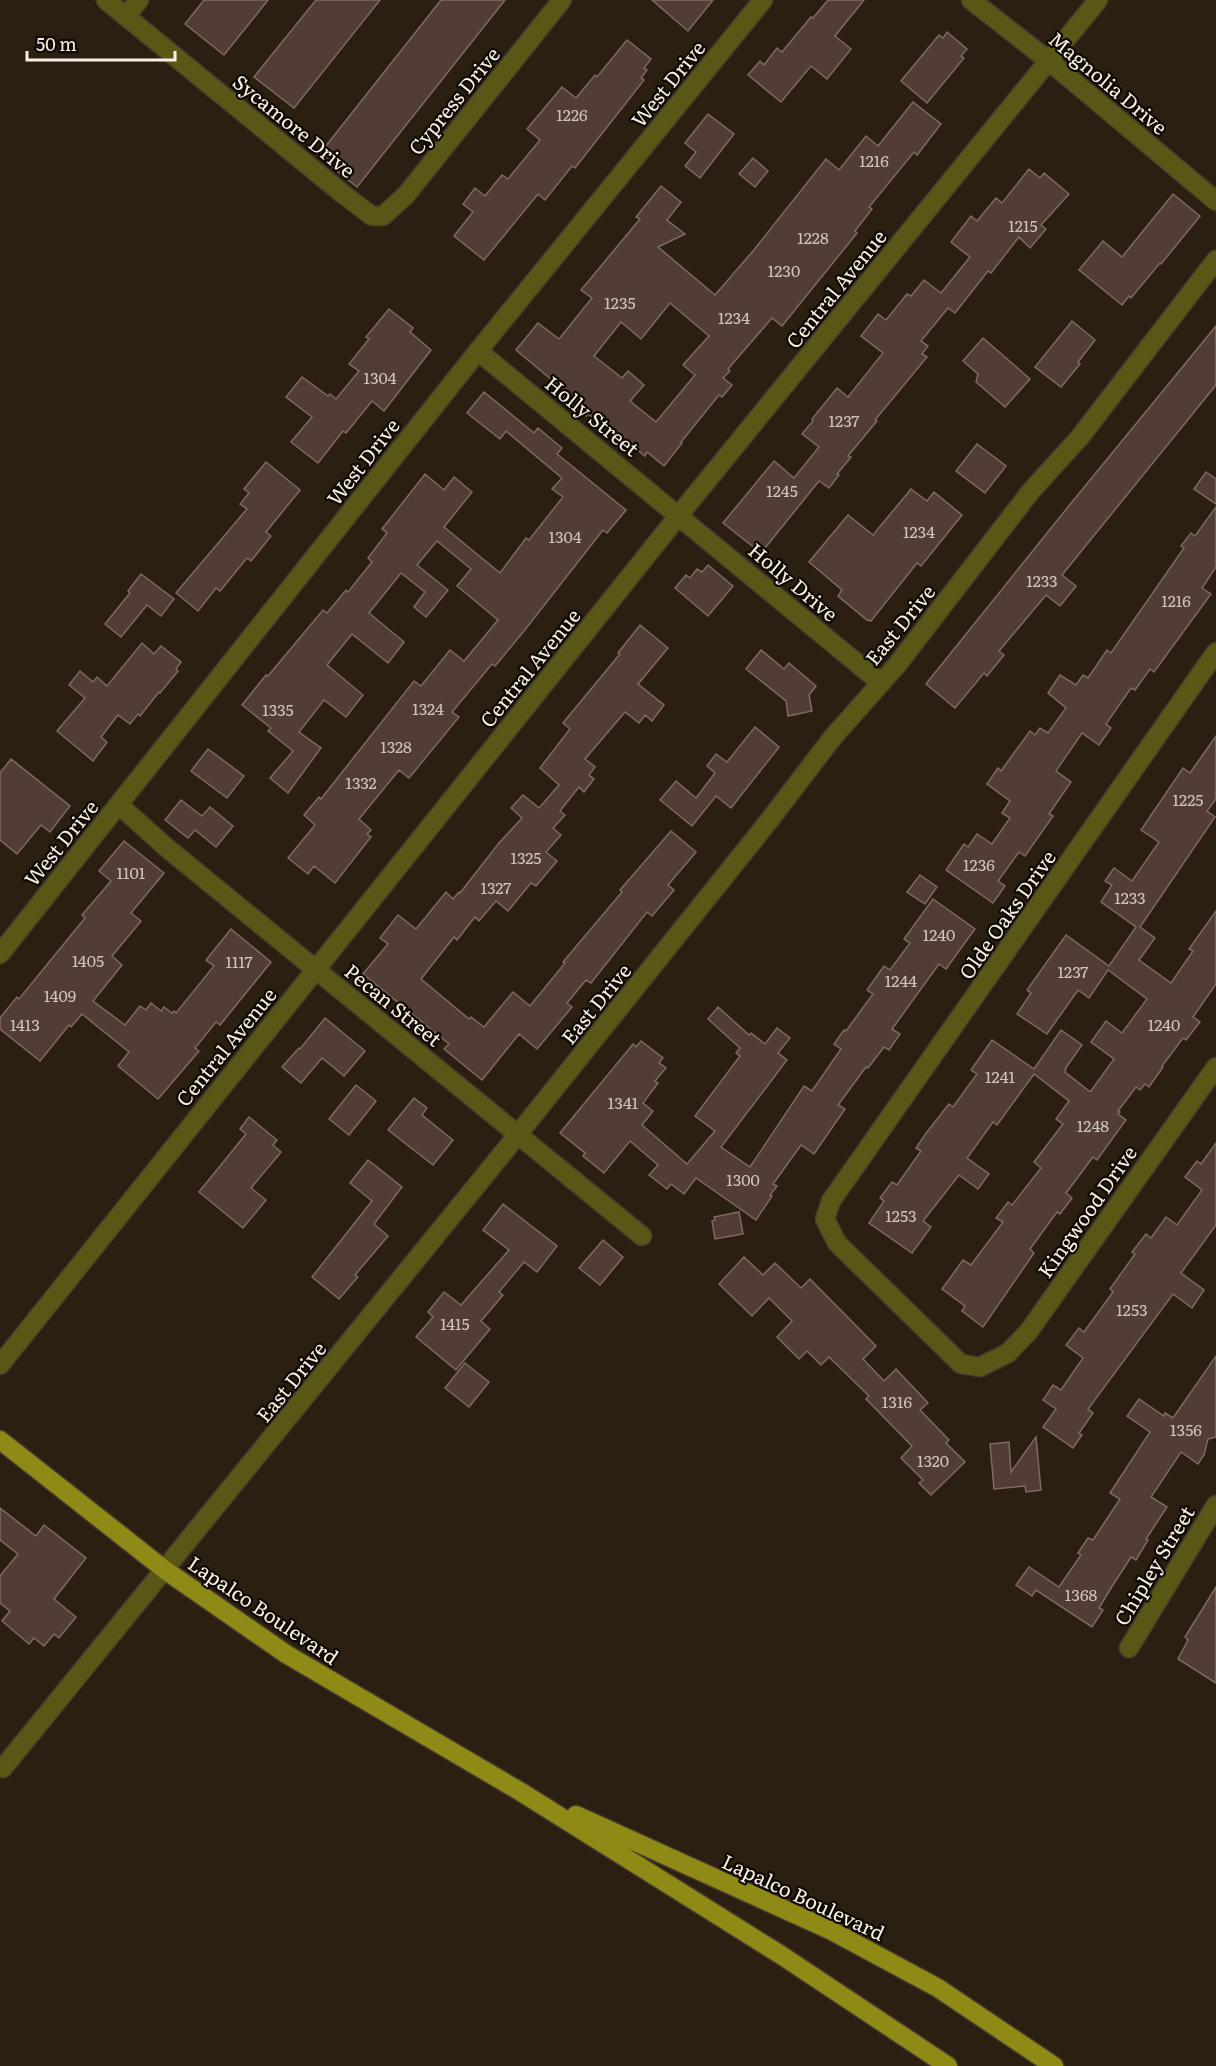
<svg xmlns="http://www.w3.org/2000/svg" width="1216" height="2066" font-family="Literata,serif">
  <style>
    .building { fill: #513c36; stroke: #806962; stroke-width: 1.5; fill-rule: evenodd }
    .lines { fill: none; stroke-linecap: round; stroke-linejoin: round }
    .minor-casing { stroke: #473c2e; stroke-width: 21 }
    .major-casing { stroke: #473c2e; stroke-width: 21 }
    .minor { stroke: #595716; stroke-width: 18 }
    .major { stroke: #8f8a15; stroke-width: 18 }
    .labels { text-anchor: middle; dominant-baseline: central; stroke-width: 4.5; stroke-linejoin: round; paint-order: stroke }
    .number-label { font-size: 16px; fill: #cfc4bb }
    .street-label { font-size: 20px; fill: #f9f1e7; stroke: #0f0a04 }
  </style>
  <rect width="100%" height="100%" fill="#2a1f10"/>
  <g class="building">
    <path d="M 204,0 L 268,0 L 224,55 L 185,24 Z"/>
    <path d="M 316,0 L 380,0 L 294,108 L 254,77 Z"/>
    <path d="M 441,0 L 505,0 L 357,187 L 318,156 Z"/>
    <path d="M 652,0 L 713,0 L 688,31 Z"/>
    <path d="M 828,0 L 864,0 L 835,36 L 851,49 L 827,79 L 811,66 L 781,102 L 748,75 L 760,61 L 764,65 L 777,48 L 782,52 L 811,17 L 813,18 Z"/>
    <path d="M 947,32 L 967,49 L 961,56 L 964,58 L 927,103 L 901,81 L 939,35 L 943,38 Z"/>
    <path d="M 627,40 L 651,59 L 644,68 L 647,70 L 641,78 L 644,80 L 575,168 L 572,166 L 545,200 L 538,194 L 484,260 L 454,236 L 473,212 L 463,204 L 475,188 L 485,196 L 502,175 L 508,179 L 540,140 L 527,129 L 562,87 L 576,98 L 595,75 L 597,77 Z"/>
    <path d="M 913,102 L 941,124 L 917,155 L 914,152 L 869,207 L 872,209 L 855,231 L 857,233 L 782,326 L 772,318 L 728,369 L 730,371 L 723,378 L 732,385 L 722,397 L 719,395 L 681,442 L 682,443 L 664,466 L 647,452 L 645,456 L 605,424 L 603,426 L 588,414 L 586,416 L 555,391 L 559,386 L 516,350 L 538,323 L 559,339 L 592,298 L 581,290 L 640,219 L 636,217 L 661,186 L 681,202 L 667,220 L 685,234 L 658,247 L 715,295 L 753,251 L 826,159 L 839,170 L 866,136 L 878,146 ZM 670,303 L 709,336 L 683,365 L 695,375 L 656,422 L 630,401 L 644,385 L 628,371 L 622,378 L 594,356 L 621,322 L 641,339 Z"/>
    <path d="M 708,114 L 734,134 L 700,178 L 685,166 L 696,152 L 685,143 Z"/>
    <path d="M 753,158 L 768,171 L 755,187 L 739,174 Z"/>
    <path d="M 1029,169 L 1040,178 L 1044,173 L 1069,194 L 1041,225 L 1046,229 L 1030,248 L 1019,237 L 991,273 L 988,271 L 955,313 L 948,308 L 921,341 L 928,346 L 922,354 L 927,357 L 875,420 L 877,421 L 848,456 L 851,457 L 837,474 L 839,475 L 829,488 L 819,481 L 761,553 L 723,523 L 774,461 L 794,478 L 819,447 L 802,434 L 813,421 L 812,419 L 837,388 L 848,397 L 883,353 L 861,336 L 878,314 L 886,320 L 907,294 L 911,296 L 924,280 L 941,293 L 970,257 L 951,242 L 971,216 L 977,221 L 996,198 L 1002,203 Z"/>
    <path d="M 1173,194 L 1200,216 L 1161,264 L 1160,263 L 1131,298 L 1129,296 L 1122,305 L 1079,270 L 1103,241 L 1122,257 Z"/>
    <path d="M 389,309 L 413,328 L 410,332 L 431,350 L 384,411 L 372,401 L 346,433 L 343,431 L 318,463 L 291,442 L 312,417 L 286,397 L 302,377 L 328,396 L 330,394 L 336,399 L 359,371 L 349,364 L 369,339 L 366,337 Z"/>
    <path d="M 1072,321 L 1095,340 L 1078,362 L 1080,364 L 1061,387 L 1035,367 Z"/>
    <path d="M 1216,326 L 1216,385 L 1062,575 L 1076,586 L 1060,606 L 1046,595 L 999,651 L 1004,655 L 987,676 L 984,673 L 955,708 L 926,684 L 1068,507 Z"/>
    <path d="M 983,338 L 1030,379 L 1005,407 L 976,382 L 978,374 L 963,361 Z"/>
    <path d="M 484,392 L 534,433 L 538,428 L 562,448 L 557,454 L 626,510 L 607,533 L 603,530 L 524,631 L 495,666 L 492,664 L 452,712 L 459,717 L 409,778 L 399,770 L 359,819 L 371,830 L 367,834 L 371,837 L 335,883 L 314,866 L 308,874 L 288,858 L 315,825 L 304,815 L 319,797 L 321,799 L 414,681 L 421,686 L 450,650 L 464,661 L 498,620 L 457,586 L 471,569 L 437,541 L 417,565 L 448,590 L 426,617 L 414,607 L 425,592 L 401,573 L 369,613 L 404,642 L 388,663 L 352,634 L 327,665 L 363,695 L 346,717 L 324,700 L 299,732 L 321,748 L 288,793 L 270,778 L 293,751 L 268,731 L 271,728 L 242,705 L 266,675 L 268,676 L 323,610 L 327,613 L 346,590 L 348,592 L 372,562 L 368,558 L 387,533 L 382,529 L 425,474 L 444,490 L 454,477 L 472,492 L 444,527 L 500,573 L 526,538 L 529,540 L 563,497 L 552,489 L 562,478 L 506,431 L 500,439 L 467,413 Z"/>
    <path d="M 977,444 L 1006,466 L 985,493 L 956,471 Z"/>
    <path d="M 266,462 L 300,490 L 266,532 L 271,536 L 251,561 L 247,558 L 220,591 L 216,588 L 198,611 L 176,593 L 247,509 L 240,504 L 249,493 L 244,489 Z"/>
    <path d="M 1206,472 L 1216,479 L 1216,504 L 1194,489 Z"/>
    <path d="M 911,489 L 927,501 L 934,492 L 962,515 L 921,566 L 917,563 L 871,621 L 867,620 L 838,596 L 842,590 L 809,562 L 848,515 L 873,535 Z"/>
    <path d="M 1216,507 L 1216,567 L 1202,588 L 1211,594 L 1154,672 L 1150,669 L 1135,690 L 1131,688 L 1106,724 L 1111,728 L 1099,745 L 1082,733 L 1056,771 L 1071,782 L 1049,814 L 1053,816 L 1025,856 L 1019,852 L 998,881 L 1005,886 L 993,903 L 946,870 L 964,844 L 968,847 L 977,834 L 992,844 L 1010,818 L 1002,813 L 1010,801 L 987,784 L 998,768 L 1001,771 L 1030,731 L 1035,735 L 1040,728 L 1048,733 L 1066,708 L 1048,693 L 1060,675 L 1076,685 L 1083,675 L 1088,678 L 1107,650 L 1111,653 L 1184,548 L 1181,546 L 1191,533 L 1195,536 Z"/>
    <path d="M 708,565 L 733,586 L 708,616 L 675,588 L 686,575 L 690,578 L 697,569 L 702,572 Z"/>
    <path d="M 141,574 L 174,599 L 161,616 L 147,605 L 121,637 L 105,624 L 130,593 L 128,591 Z"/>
    <path d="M 640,625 L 668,648 L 638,684 L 664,705 L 652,721 L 645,715 L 639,723 L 625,712 L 585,759 L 595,767 L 589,775 L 594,779 L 584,792 L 579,787 L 560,811 L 565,815 L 553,828 L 561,835 L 546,852 L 557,861 L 536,886 L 531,883 L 508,911 L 496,901 L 479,921 L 475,917 L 457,940 L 454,937 L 421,979 L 469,1019 L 471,1017 L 484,1027 L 513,992 L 530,1006 L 565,963 L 563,962 L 622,892 L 620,890 L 671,831 L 696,852 L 668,885 L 674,890 L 652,916 L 647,912 L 591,983 L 586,980 L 567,1003 L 572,1007 L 537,1049 L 519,1034 L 482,1080 L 444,1049 L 449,1044 L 363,974 L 388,944 L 380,938 L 398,915 L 416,929 L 446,892 L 453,899 L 459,892 L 460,893 L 499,843 L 522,818 L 511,808 L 523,795 L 539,808 L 559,785 L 540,768 L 570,729 L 563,723 L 620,654 L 618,653 Z"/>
    <path d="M 142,643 L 154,654 L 161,646 L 181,662 L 176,669 L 178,671 L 160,693 L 159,692 L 140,716 L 138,714 L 130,724 L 118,715 L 101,737 L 107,742 L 93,761 L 57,731 L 85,698 L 69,685 L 80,671 L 93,682 L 97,677 L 107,686 Z"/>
    <path d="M 761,650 L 784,669 L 789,663 L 816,686 L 809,695 L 812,711 L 788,716 L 786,701 L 746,669 Z"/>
    <path d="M 755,727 L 779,747 L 731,808 L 716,796 L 692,826 L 660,800 L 676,781 L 696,798 L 715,773 L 707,766 L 716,754 L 727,762 Z"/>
    <path d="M 1216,736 L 1216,799 L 1207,811 L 1215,817 L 1140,927 L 1155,938 L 1139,960 L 1171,983 L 1193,951 L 1189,949 L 1216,911 L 1216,984 L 1193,1017 L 1200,1022 L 1186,1040 L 1183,1038 L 1162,1066 L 1163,1067 L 1149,1087 L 1145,1084 L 1140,1090 L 1136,1087 L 1118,1111 L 1120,1112 L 1118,1114 L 1126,1120 L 1097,1160 L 1093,1157 L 1066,1193 L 1072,1198 L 1060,1214 L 1057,1212 L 1030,1249 L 1034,1253 L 983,1327 L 962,1311 L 965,1306 L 942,1289 L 963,1260 L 971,1265 L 1003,1222 L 996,1218 L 1008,1202 L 1012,1205 L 1041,1168 L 1034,1162 L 1063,1124 L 1056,1119 L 1069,1101 L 1034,1074 L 997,1125 L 993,1122 L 967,1158 L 989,1174 L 978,1189 L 959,1175 L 923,1221 L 931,1227 L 912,1253 L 869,1223 L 884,1201 L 880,1198 L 892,1182 L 897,1185 L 921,1151 L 916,1148 L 927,1132 L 949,1104 L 953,1107 L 977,1074 L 971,1070 L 992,1040 L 1034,1069 L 1061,1030 L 1082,1045 L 1065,1069 L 1066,1070 L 1065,1072 L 1089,1091 L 1091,1091 L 1114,1059 L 1091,1042 L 1106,1021 L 1122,1033 L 1147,999 L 1108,970 L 1089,998 L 1078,990 L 1047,1034 L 1017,1014 L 1031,993 L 1027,990 L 1066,935 L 1109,966 L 1136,927 L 1101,902 L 1112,885 L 1105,881 L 1114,868 L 1132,881 L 1159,842 L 1141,830 L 1183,768 L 1190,773 Z"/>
    <path d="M 208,749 L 244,776 L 227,798 L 191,771 Z"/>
    <path d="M 11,759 L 70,806 L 50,832 L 41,825 L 17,854 L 0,840 L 0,773 Z"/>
    <path d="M 181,800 L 202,816 L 210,807 L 233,826 L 216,847 L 195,830 L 188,838 L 165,820 Z"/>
    <path d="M 124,841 L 164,873 L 131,913 L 141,921 L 112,956 L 122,965 L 93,1001 L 125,1025 L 140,1006 L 146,1010 L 151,1003 L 161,1011 L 164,1007 L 172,1013 L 174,1011 L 176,1013 L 214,966 L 206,960 L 231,929 L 271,962 L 220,1025 L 216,1022 L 195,1048 L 199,1051 L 158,1099 L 118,1066 L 129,1052 L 82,1014 L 71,1027 L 69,1025 L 40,1061 L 0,1029 L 0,1018 L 17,997 L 19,999 L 85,918 L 82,915 L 111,881 L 99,871 Z"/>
    <path d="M 920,875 L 937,887 L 925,904 L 907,892 Z"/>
    <path d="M 933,899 L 975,929 L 946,969 L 939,964 L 892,1029 L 900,1034 L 889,1050 L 884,1047 L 868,1068 L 866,1067 L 838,1105 L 845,1109 L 814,1154 L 801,1145 L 773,1184 L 777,1186 L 770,1195 L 772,1196 L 756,1220 L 696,1178 L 684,1194 L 671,1184 L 667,1189 L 649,1175 L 658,1165 L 630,1141 L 604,1173 L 583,1156 L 585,1153 L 560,1133 L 633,1044 L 636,1047 L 641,1041 L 663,1058 L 659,1063 L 666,1068 L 655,1081 L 658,1083 L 643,1103 L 653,1111 L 642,1125 L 687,1164 L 715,1131 L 695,1116 L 740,1056 L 736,1053 L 740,1048 L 708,1019 L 718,1007 L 749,1035 L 751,1033 L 765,1044 L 777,1028 L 790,1038 L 778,1053 L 787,1060 L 721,1147 L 750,1167 L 804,1086 L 812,1091 L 841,1049 L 834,1044 L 844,1030 L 846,1031 L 873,994 L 867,990 L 884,966 L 890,970 L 910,943 L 904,939 Z"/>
    <path d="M 325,1018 L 365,1051 L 344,1076 L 322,1058 L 301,1083 L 282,1067 L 299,1048 L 300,1049 Z"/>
    <path d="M 356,1085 L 376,1101 L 349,1135 L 329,1119 Z"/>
    <path d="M 414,1098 L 427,1108 L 422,1115 L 453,1140 L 433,1165 L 388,1130 Z"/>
    <path d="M 249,1117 L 277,1140 L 273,1145 L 281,1152 L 251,1188 L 266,1200 L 243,1228 L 199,1192 L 246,1134 L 240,1129 Z"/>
    <path d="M 1216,1143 L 1216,1225 L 1181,1273 L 1204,1290 L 1192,1308 L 1173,1294 L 1088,1409 L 1093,1413 L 1079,1433 L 1082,1435 L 1073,1448 L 1043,1427 L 1056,1409 L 1043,1400 L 1053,1385 L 1061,1390 L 1083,1358 L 1066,1345 L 1079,1328 L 1084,1332 L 1113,1292 L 1110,1289 L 1135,1254 L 1132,1252 L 1146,1234 L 1151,1238 L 1166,1217 L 1177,1225 L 1202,1190 L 1185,1177 L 1197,1161 L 1201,1164 Z"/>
    <path d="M 368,1160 L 402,1187 L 374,1224 L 388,1236 L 355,1275 L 358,1277 L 339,1299 L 312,1277 L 372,1201 L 350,1183 Z"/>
    <path d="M 503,1204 L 557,1246 L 537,1272 L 524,1262 L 499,1292 L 503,1295 L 481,1321 L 490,1329 L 456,1370 L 416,1337 L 433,1317 L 428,1312 L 444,1292 L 461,1305 L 509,1250 L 483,1230 Z"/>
    <path d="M 739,1212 L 743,1234 L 715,1239 L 712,1221 L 715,1220 L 714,1217 Z"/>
    <path d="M 603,1240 L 623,1257 L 600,1285 L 579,1268 Z"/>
    <path d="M 744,1257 L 763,1275 L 775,1263 L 801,1288 L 810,1279 L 876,1346 L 863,1359 L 884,1381 L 896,1369 L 928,1403 L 920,1410 L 949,1440 L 946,1443 L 965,1462 L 931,1495 L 919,1483 L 923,1480 L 901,1458 L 912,1446 L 866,1399 L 869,1396 L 829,1357 L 821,1365 L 807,1351 L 799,1359 L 777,1337 L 792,1321 L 769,1298 L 752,1316 L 719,1284 Z"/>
    <path d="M 1216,1356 L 1216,1437 L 1208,1439 L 1204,1455 L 1198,1464 L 1181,1452 L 1151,1497 L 1167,1507 L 1146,1539 L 1148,1540 L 1136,1560 L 1131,1557 L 1111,1588 L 1099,1608 L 1103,1610 L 1092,1627 L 1036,1590 L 1032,1596 L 1016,1585 L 1029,1567 L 1059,1587 L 1081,1555 L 1078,1553 L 1088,1538 L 1093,1540 L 1120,1499 L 1110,1493 L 1150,1432 L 1127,1416 L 1139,1399 L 1164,1416 L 1165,1413 L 1173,1418 Z"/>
    <path d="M 465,1363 L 489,1382 L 469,1407 L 445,1388 Z"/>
    <path d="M 1036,1437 L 1041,1490 L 1026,1492 L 1025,1486 L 994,1489 L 990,1444 L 1009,1442 L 1011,1472 Z"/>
    <path d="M 0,1508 L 36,1536 L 44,1525 L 86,1558 L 54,1599 L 76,1617 L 59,1638 L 54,1634 L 44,1646 L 34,1638 L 29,1644 L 2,1621 L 10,1611 L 0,1603 L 0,1576 L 18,1554 L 0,1540 Z"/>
    <path d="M 1216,1587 L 1216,1683 L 1178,1659 L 1188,1640 L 1185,1637 Z"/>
  </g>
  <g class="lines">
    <g class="minor-casing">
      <g id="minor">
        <path d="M 106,0 L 343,194 L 372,216 L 383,216 L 406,195 L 562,0"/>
        <path d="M 971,0 L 1049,61 L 1216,201"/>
        <path d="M 126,16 L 139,0"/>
        <path d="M 478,351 L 881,683"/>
        <path d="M 1216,652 L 831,1201 L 825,1219 L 837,1243 L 961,1364 L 980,1367 L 1008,1353 L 1029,1331 L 1216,1067"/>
        <path d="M 119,805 L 167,848 L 642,1236"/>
        <path d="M 0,954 L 478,351 L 763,0"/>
        <path d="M 0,1365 L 679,515 L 1098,0"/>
        <path d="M 1129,1648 L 1216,1505"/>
        <path d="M 3,1768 L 511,1143 L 768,822 L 833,737 L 897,665 L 1031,491 L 1080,437 L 1216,260"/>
      </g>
    </g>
    <g class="major-casing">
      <g id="major">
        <path d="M 0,1440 L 165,1570 L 286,1654 L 521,1792 L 781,1955 L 948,2066"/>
        <path d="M 576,1815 L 832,1931 L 938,1988 L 1054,2066"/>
      </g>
    </g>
    <use href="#minor" class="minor"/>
    <use href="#major" class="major"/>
  </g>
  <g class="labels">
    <g class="number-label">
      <text x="572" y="114">1226</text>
      <text x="874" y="160">1216</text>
      <text x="1023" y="225">1215</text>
      <text x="813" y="237">1228</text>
      <text x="784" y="270">1230</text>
      <text x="620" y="302">1235</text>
      <text x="734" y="317">1234</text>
      <text x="380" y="377">1304</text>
      <text x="844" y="420">1237</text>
      <text x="782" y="490">1245</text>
      <text x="919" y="531">1234</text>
      <text x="565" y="536">1304</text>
      <text x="1042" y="580">1233</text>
      <text x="1176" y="600">1216</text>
      <text x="428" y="708">1324</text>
      <text x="278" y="709">1335</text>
      <text x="396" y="746">1328</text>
      <text x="361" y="782">1332</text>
      <text x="1188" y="799">1225</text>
      <text x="526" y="857">1325</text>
      <text x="979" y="864">1236</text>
      <text x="131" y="872">1101</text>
      <text x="496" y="887">1327</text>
      <text x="1130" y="897">1233</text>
      <text x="939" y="934">1240</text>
      <text x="88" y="960">1405</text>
      <text x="239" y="961">1117</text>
      <text x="1073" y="971">1237</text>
      <text x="901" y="980">1244</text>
      <text x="60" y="995">1409</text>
      <text x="25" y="1024">1413</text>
      <text x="1164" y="1024">1240</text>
      <text x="1000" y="1076">1241</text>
      <text x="623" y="1102">1341</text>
      <text x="1093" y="1125">1248</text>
      <text x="743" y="1179">1300</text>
      <text x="901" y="1215">1253</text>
      <text x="1132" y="1309">1253</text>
      <text x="455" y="1323">1415</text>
      <text x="897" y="1401">1316</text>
      <text x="1186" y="1429">1356</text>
      <text x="933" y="1460">1320</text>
      <text x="1081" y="1594">1368</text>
    </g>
    <g class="street-label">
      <text transform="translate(1109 82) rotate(40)">Magnolia Drive</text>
      <text transform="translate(667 83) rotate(-51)">West Drive</text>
      <text transform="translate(453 100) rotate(-51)">Cypress Drive</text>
      <text transform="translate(295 125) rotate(39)">Sycamore Drive</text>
      <text transform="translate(835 288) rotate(-51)">Central Avenue</text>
      <text transform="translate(593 415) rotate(39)">Holly Street</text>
      <text transform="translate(362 461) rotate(-52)">West Drive</text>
      <text transform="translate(794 581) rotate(40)">Holly Drive</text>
      <text transform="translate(899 624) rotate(-51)">East Drive</text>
      <text transform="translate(529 667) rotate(-51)">Central Avenue</text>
      <text transform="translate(60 842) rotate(-51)">West Drive</text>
      <text transform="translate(1006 914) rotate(-55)">Olde Oaks Drive</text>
      <text transform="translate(595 1003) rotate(-51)">East Drive</text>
      <text transform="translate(394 1004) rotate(39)">Pecan Street</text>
      <text transform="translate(225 1046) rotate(-51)">Central Avenue</text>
      <text transform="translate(1086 1211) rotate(-55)">Kingwood Drive</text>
      <text transform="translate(290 1381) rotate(-51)">East Drive</text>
      <text transform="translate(1153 1565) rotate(-59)">Chipley Street</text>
      <text transform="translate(264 1609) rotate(34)">Lapalco Boulevard</text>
      <text transform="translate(804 1896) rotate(25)">Lapalco Boulevard</text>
    </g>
  </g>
  <path d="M27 51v9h148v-9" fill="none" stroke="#f9f1e7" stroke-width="3"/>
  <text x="36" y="51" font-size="18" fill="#f9f1e7" stroke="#0f0a04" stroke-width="4.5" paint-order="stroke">50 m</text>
</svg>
